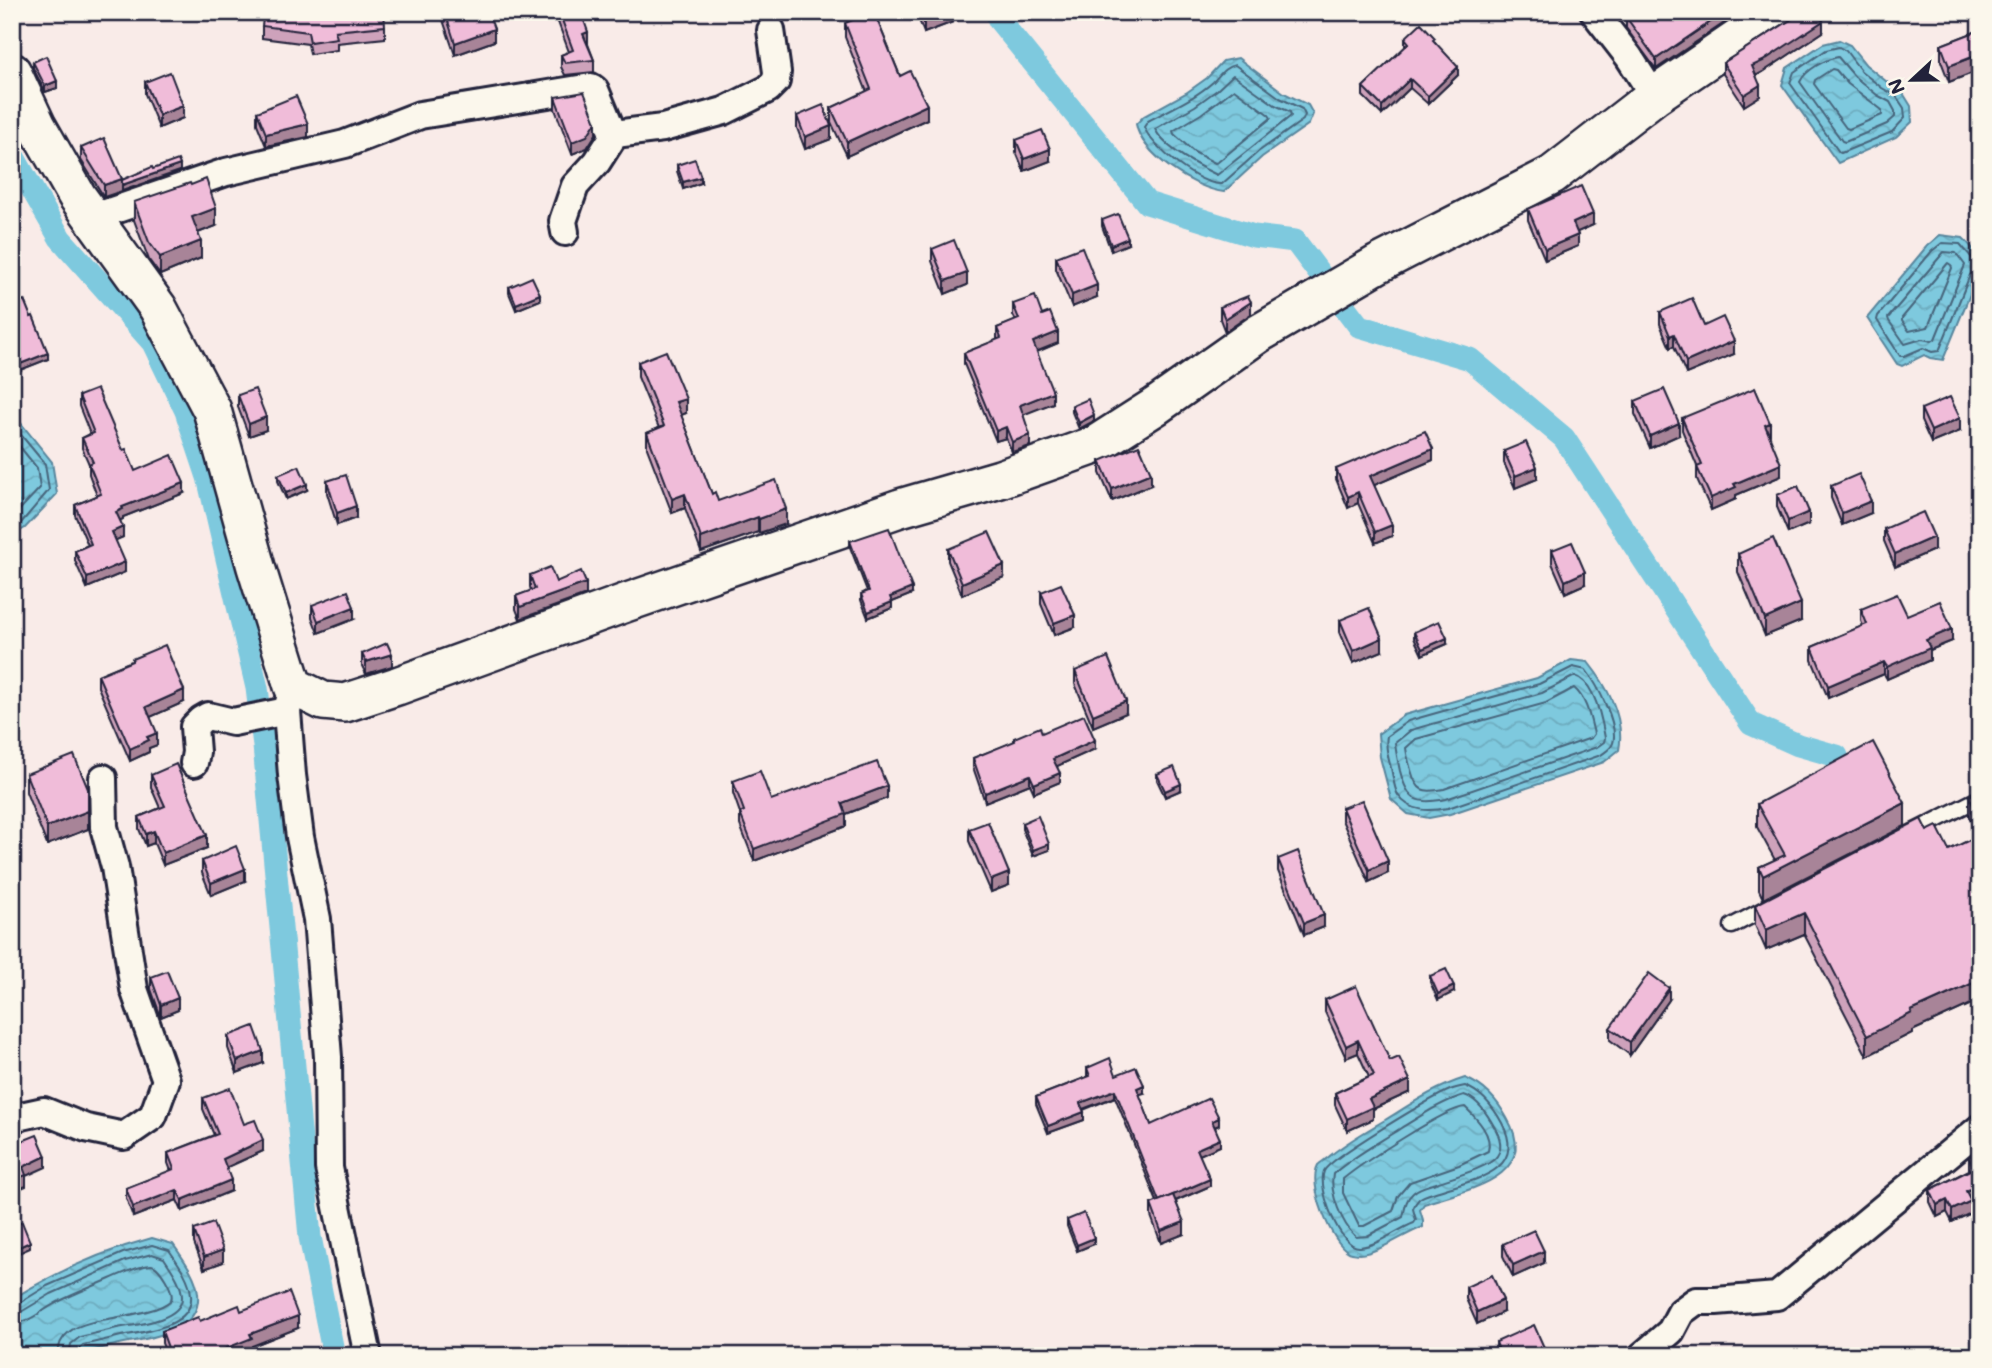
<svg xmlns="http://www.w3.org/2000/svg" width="1992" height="1368" font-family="Mali,sans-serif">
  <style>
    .water { fill: url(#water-waves); stroke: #59869d; stroke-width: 2 }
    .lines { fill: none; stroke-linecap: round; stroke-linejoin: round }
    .shore { stroke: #47657c; stroke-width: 2 }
    .canal { stroke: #7ec9de; stroke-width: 23 }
    .lane-casing { stroke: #22223b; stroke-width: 19 }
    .street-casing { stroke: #22223b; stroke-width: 32 }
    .secondary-casing { stroke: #22223b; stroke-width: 42 }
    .lane { stroke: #fbf7ec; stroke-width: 14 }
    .street { stroke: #fbf7ec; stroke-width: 26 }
    .secondary { stroke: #fbf7ec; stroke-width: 37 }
    .wall { fill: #cea2bb; stroke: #22223b; stroke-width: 2 }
    .shaded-wall { fill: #a88498; stroke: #22223b; stroke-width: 2 }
    .building { fill: #f0bcd9; stroke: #22223b; stroke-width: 2 }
  </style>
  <defs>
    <pattern id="water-waves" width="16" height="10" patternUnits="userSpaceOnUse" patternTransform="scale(1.75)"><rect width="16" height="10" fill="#7ec9de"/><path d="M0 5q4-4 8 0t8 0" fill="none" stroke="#6dacbf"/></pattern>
  </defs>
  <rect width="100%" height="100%" fill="#f9ebe8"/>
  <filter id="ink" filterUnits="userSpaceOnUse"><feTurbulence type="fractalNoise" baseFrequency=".0143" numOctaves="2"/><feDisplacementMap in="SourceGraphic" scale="14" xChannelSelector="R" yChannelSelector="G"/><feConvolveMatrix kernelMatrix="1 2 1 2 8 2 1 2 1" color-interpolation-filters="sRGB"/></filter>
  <g filter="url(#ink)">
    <g class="water">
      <path d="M 1839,40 L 1850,45 L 1866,65 L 1887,82 L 1901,90 L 1911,106 L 1912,122 L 1896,137 L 1838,163 L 1782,85 L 1787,68 L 1823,44 Z"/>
      <path d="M 1238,58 L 1284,93 L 1308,105 L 1313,114 L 1309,124 L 1262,157 L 1224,192 C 1195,189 1141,154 1136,124 L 1144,116 L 1186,93 L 1207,78 L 1223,61 Z"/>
      <path d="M 1940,235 L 1963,238 C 1973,248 1980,255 1980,270 L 1943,360 L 1930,358 L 1924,355 L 1902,366 L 1897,364 L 1867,318 L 1927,246 Z"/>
      <path d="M 12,412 L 52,462 L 57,494 L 25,528 L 12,536 Z"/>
      <path d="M 1571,660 L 1588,662 C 1608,687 1625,718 1619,750 L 1604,762 L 1450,814 L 1429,818 L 1408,814 L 1391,799 L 1380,757 L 1378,734 L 1404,715 L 1537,678 Z"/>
      <path d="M 1465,1078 C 1485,1086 1497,1100 1507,1118 C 1542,1178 1465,1190 1424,1204 L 1420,1210 L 1423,1220 L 1423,1227 C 1404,1234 1379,1253 1359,1254 C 1358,1254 1350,1253 1349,1252 C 1331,1243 1307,1184 1318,1165 C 1321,1162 1328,1158 1331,1155 C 1347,1142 1366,1131 1385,1120 C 1411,1104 1436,1087 1465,1078 Z"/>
      <path d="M 152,1238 L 173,1244 C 183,1259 196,1275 198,1293 C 202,1332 150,1338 124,1343 C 111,1346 98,1349 86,1352 L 82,1356 L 12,1356 L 12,1299 C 56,1272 103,1251 152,1238 Z"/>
    </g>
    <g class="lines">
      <g class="shore">
        <path d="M 1839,47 L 1846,51 L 1861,71 L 1882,88 L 1896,96 L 1904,108 L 1905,118 L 1892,132 L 1841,153 L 1839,152 L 1790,83 L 1794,72 L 1826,50 Z"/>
        <path d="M 1838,57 L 1855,77 L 1877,95 L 1890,102 L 1895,111 L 1895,117 L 1887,124 L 1845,142 L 1842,141 L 1800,82 C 1805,70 1826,59 1838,57 Z"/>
        <path d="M 1235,65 L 1280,98 L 1302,109 L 1305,115 L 1303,120 L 1258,152 L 1222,184 C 1199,185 1152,148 1144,127 L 1148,121 C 1170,109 1194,99 1213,82 C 1220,75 1224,67 1235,65 Z"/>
        <path d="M 1832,69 L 1836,70 L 1848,84 L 1882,110 L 1882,115 L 1849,129 L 1846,128 L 1814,84 L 1815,80 Z"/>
        <path d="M 1233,75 L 1275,105 L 1290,112 L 1291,116 L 1217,175 C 1198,166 1164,148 1155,129 L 1195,106 L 1217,90 Z"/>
        <path d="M 1234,89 L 1269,115 L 1271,118 L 1218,162 L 1215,163 L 1194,152 L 1174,134 L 1173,131 L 1201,114 Z"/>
        <path d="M 1944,252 L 1956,253 L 1965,265 L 1935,339 L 1932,341 L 1922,339 L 1905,344 L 1889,321 L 1888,318 Z"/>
        <path d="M 1980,260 L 1973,259 L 1960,244 L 1942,243 L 1932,251 L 1878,316 L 1877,320 L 1900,356 L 1904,356 L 1923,348 L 1932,352 L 1939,351 L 1970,275 L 1974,271 L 1980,270"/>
        <path d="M 1948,263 L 1951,265 L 1952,268 L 1928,327 L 1909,331 L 1902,321 L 1902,318 Z"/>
        <path d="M 12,424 L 45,464 L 49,490 L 21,523 L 12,528"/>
        <path d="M 12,437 L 37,468 L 40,488 L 12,518"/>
        <path d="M 1573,667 L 1586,670 C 1597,684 1619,725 1613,743 C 1611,749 1606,751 1601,755 L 1448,808 C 1431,811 1410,813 1398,795 C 1394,788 1393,776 1391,768 C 1388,758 1385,746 1387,736 L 1408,721 L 1539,684 Z"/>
        <path d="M 1575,676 C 1594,681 1602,720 1605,738 L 1604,742 L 1597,747 L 1446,799 C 1416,805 1408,801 1400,771 C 1398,761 1396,753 1395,743 L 1411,730 L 1542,693 Z"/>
        <path d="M 1574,688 C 1587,699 1590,718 1594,734 L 1591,738 L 1444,789 C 1423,793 1417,792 1411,770 C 1409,763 1407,756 1406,748 L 1416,739 L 1546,703 Z"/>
        <path d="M 1465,1086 C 1481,1092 1494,1108 1502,1123 C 1528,1172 1472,1180 1439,1191 C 1433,1193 1423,1195 1419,1199 C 1417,1201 1414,1206 1413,1209 L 1416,1220 L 1414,1223 C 1396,1230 1379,1245 1360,1247 C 1340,1249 1317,1188 1324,1171 C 1330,1158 1431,1098 1450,1090 C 1455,1088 1460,1087 1465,1086 Z"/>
        <path d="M 1464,1095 C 1475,1098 1485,1111 1491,1121 C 1497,1131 1505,1145 1497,1156 C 1490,1168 1446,1179 1433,1184 C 1426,1186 1418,1188 1413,1193 C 1405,1200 1405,1209 1403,1217 L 1367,1236 L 1356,1237 C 1342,1224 1329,1193 1333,1174 C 1354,1156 1378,1143 1401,1128 C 1421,1116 1441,1102 1464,1095 Z"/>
        <path d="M 1465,1107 C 1476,1118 1493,1134 1488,1151 L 1459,1165 L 1410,1182 L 1398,1196 L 1393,1211 L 1364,1226 L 1359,1226 L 1343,1193 L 1343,1179 C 1361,1164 1446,1108 1465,1107 Z"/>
        <path d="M 12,1305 L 18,1304 L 47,1286 L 123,1253 L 152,1245 L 169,1250 C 178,1263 190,1279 191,1295 C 194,1327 143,1332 121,1336 C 109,1339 96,1342 83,1345 L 78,1350 L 77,1356"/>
        <path d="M 12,1313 L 21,1312 L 51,1294 L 125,1261 L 152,1254 L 164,1258 C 171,1269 182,1283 182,1297 C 182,1321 134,1325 117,1328 C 105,1331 92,1334 80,1337 L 71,1344 L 69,1356"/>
        <path d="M 12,1324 C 29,1323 41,1311 56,1303 C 73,1294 92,1287 110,1279 C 122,1274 137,1266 151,1265 C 159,1265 175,1292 171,1300 C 169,1302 164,1305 162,1306 C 138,1318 87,1317 69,1332 C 61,1338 58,1346 58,1356"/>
      </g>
      <g class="canal">
        <path d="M 996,12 L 999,20 L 1147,203 L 1254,236 L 1295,241 L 1359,326 L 1470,359 L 1564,438 L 1751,724 L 1798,745 L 1837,756"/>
        <path d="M 12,154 L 60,238 L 153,343 L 186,411 L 208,477 L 257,688 L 264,746 L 310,1237 L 334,1356"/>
      </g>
      <g class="lane-casing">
        <g id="lane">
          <path d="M 1909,834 L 1980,798"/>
          <path d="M 1732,926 L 1770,906"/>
        </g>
      </g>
      <g class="street-casing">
        <g id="street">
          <path d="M 1594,12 L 1629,57 L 1654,96"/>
          <path d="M 94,217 L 226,172 L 345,144 L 420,115 L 591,87 L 595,90 L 612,131 L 615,134 L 663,128 L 724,111 L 768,89 L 776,81 L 777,72 L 771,30"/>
          <path d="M 565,232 L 563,221 L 575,186 L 597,162 L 615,134"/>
          <path d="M 293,686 L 287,711 L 292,775 L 300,837 L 317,919 L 328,1057 L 329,1168 L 368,1356"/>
          <path d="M 194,763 L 196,752 L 194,727 L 201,720 L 208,716 L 233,722 L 287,711"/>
          <path d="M 12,1118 L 44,1111 L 86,1128 L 124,1136 L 153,1116 L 166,1080 L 134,989 L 115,867 L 104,827 L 103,778"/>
          <path d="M 1642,1356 L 1671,1331 L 1681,1312 L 1696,1301 L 1716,1301 L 1777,1296 L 1980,1128"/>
        </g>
      </g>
      <g class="secondary-casing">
        <path id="secondary" d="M 12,72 L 37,126 L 77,196 L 158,308 L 212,410 L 256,567 L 293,686 L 323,701 L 345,703 L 397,686 L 625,603 L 900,508 L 1000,479 L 1095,445 L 1156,406 L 1258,334 L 1378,264 L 1552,175 L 1654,96 L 1742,36 L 1781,12"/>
      </g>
      <use href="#lane" class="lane"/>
      <use href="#street" class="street"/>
      <use href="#secondary" class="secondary"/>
    </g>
    <g class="wall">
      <path d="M 442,12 L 488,12 L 494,41 L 455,55 L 442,17 Z"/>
      <path d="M 558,12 L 581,12 L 588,44 L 594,60 L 594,72 L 565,75 L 561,67 L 561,55 L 569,52 L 558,22 Z"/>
      <path d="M 845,12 L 874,12 L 900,76 L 927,119 L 847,156 L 831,122 L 831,108 L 867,92 L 845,37 L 845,23 L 848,22 Z"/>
      <path d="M 916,12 L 953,12 L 953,22 L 924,33 Z"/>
      <path d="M 1736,12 L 1736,15 L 1656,69 L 1626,28 L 1626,17 Z"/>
      <path d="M 1792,19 L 1823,32 L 1763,72 L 1756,76 L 1760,96 L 1744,106 L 1723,74 L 1723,63 Z"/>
      <path d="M 262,26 L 385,26 L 385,38 L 337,43 L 337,50 L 310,54 L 308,44 L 262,38 Z"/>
      <path d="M 1980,30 L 1980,70 L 1949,82 L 1941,61 L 1941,45 Z"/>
      <path d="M 1405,38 L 1435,42 L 1458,75 L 1428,104 L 1410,88 L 1382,115 L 1363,96 L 1363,87 L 1405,47 Z"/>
      <path d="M 33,62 L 57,88 L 45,92 L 33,68 Z"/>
      <path d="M 145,82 L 183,118 L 159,128 L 145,94 Z"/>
      <path d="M 555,97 L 596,134 L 587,148 L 572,154 L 555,109 Z"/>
      <path d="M 257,112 L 308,137 L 266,146 L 257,124 Z"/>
      <path d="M 797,116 L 831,139 L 805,149 L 797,128 Z"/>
      <path d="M 1016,140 L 1050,161 L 1024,171 L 1016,152 Z"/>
      <path d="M 81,148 L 122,180 L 153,169 L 180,171 L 122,191 L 122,190 L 122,191 L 104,197 L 81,160 Z"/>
      <path d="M 677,165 L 701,183 L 683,189 L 677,171 Z"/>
      <path d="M 134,202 L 216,226 L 198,233 L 201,258 L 160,275 L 149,260 L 134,220 Z"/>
      <path d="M 1528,209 L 1593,225 L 1577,232 L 1578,246 L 1545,260 L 1528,220 Z"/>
      <path d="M 1102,220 L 1128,244 L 1111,251 L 1102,226 Z"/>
      <path d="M 932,249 L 967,285 L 945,294 L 932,261 Z"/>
      <path d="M 1056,257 L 1097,297 L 1072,307 L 1056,269 Z"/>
      <path d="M 509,287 L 540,300 L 516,310 L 509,293 Z"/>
      <path d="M 1013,304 L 1042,315 L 1058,343 L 1037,352 L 1053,403 L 1023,414 L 1030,446 L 1012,452 L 1006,438 L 996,441 L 964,364 L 964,353 L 997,340 L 997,328 L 1016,321 L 1013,315 Z"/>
      <path d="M 12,305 L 31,317 L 48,359 L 20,370 L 12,349 Z"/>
      <path d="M 1220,307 L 1251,314 L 1225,332 L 1220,319 Z"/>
      <path d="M 1660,312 L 1704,326 L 1734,354 L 1686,374 L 1674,346 L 1670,348 L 1660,324 Z"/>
      <path d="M 638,362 L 686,413 L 681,415 L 712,494 L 718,501 L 786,524 L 759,533 L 758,532 L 701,552 L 685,508 L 672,513 L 647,448 L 647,433 L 659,428 L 638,377 Z"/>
      <path d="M 238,395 L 266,430 L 249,436 L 238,407 Z"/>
      <path d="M 79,396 L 123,450 L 135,471 L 184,493 L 123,517 L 123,519 L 120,520 L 123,537 L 115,540 L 125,572 L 87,588 L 75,561 L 75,551 L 88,545 L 75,515 L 75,505 L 97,496 L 89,474 L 89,464 L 82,448 L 82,438 L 90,434 L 79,406 Z"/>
      <path d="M 1635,401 L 1679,435 L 1650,448 L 1635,414 Z"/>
      <path d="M 1072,406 L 1094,421 L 1079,429 L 1072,412 Z"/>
      <path d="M 1921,409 L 1960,431 L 1931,443 L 1921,421 Z"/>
      <path d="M 1682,418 L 1770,435 L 1769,435 L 1781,476 L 1736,495 L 1736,499 L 1711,510 L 1697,479 L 1697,466 L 1682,430 Z"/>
      <path d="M 1504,451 L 1537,479 L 1515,488 L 1504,463 Z"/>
      <path d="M 1433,460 L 1374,485 L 1392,536 L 1375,543 L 1358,503 L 1348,508 L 1336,479 L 1336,469 Z"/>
      <path d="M 1100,461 L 1151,485 L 1112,501 L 1100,473 Z"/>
      <path d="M 278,475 L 307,490 L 286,499 L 278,481 Z"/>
      <path d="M 327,481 L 356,518 L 337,525 L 327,493 Z"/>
      <path d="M 1831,486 L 1871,513 L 1842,525 L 1831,498 Z"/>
      <path d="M 1777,495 L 1809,524 L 1788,533 L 1777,507 Z"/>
      <path d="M 1884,529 L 1934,550 L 1895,567 L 1884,541 Z"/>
      <path d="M 850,541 L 912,594 L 892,602 L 892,608 L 868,618 L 861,600 L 861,594 L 867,591 L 850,547 Z"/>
      <path d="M 948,549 L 1004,577 L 962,595 L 948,561 Z"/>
      <path d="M 1552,550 L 1585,584 L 1565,593 L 1552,563 Z"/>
      <path d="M 1738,554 L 1801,621 L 1765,636 L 1738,572 Z"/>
      <path d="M 530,575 L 556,582 L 586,595 L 520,619 L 516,609 L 516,596 L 531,591 L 530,587 Z"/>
      <path d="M 1041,592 L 1075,627 L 1054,635 L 1041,604 Z"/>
      <path d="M 312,605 L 354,619 L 318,633 L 312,617 Z"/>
      <path d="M 1861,609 L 1907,615 L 1952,641 L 1930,650 L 1930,660 L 1887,679 L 1884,674 L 1828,698 L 1812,660 L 1812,647 L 1863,626 L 1861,621 Z"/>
      <path d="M 1340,620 L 1382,651 L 1353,663 L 1340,632 Z"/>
      <path d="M 1414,632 L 1447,644 L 1422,655 L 1414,638 Z"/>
      <path d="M 362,654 L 392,666 L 366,674 L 362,666 Z"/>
      <path d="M 132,659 L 184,702 L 150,717 L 157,745 L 149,748 L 149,752 L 130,761 L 98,687 L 98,675 L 132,661 Z"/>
      <path d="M 1075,671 L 1126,713 L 1093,727 L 1075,684 Z"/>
      <path d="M 1042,733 L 1095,749 L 1057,766 L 1060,782 L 1034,793 L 1030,784 L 985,802 L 973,767 L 973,758 L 1014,742 L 1014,738 Z"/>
      <path d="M 26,774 L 88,829 L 47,845 L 26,792 Z"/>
      <path d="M 1157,774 L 1181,790 L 1165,797 L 1157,780 Z"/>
      <path d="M 151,775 L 207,848 L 163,865 L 154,843 L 146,846 L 139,829 L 139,817 L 160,808 L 151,787 Z"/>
      <path d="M 733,781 L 771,800 L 887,798 L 846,814 L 846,826 L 754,861 L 740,825 L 740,813 L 733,793 Z"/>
      <path d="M 1980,792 L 1980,1000 L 1912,1031 L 1912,1033 L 1867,1056 L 1804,934 L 1766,950 L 1755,925 L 1755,905 L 1927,831 L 1949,850 L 1978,836 L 1969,817 L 1969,796 Z"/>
      <path d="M 1757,804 L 1905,826 L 1763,899 L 1759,890 L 1759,867 L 1775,860 L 1757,827 Z"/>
      <path d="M 1342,808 L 1388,873 L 1369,882 L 1342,820 Z"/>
      <path d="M 1022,823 L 1049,850 L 1033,856 L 1022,829 Z"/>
      <path d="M 969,829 L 1009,885 L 991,892 L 969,841 Z"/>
      <path d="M 1278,859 L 1324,927 L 1304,935 L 1278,871 Z"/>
      <path d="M 202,861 L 245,881 L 211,895 L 202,873 Z"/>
      <path d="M 1430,976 L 1454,992 L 1438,1000 L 1430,982 Z"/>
      <path d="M 151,977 L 178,1010 L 161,1017 L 151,989 Z"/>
      <path d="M 1325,1000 L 1390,1061 L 1410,1092 L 1373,1109 L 1373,1119 L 1347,1131 L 1335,1105 L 1335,1093 L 1369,1077 L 1358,1053 L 1346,1058 L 1325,1012 Z"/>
      <path d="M 1669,1000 L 1630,1055 L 1610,1040 L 1610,1028 Z"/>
      <path d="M 228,1036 L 263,1063 L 237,1073 L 228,1048 Z"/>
      <path d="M 1087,1068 L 1116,1075 L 1144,1093 L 1139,1094 L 1151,1125 L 1219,1125 L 1215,1127 L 1220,1146 L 1199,1155 L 1210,1186 L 1176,1201 L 1184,1234 L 1161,1243 L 1151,1216 L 1151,1204 L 1157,1202 L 1115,1097 L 1083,1110 L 1084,1120 L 1048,1133 L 1036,1104 L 1036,1097 L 1087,1077 Z"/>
      <path d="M 203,1098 L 244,1124 L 263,1151 L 226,1168 L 231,1191 L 182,1211 L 177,1200 L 133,1217 L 126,1198 L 126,1188 L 171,1171 L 168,1163 L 168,1153 L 214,1135 L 203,1109 Z"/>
      <path d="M 1980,1152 L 1980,1196 L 1971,1200 L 1971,1213 L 1952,1222 L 1947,1212 L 1937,1217 L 1930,1202 L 1930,1190 L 1969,1170 L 1969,1157 Z"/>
      <path d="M 1067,1220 L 1094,1244 L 1077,1251 L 1067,1226 Z"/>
      <path d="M 194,1230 L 223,1262 L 204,1269 L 194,1243 Z"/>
      <path d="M 1503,1244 L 1544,1263 L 1513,1277 L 1503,1256 Z"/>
      <path d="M 1466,1287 L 1503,1312 L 1477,1324 L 1466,1299 Z"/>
      <path d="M 241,1311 L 298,1328 L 252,1346 L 252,1350 L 237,1356 L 167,1356 L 162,1343 L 162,1331 Z"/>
      <path d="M 1496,1342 L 1546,1356 L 1496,1356 Z"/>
    </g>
    <g class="shaded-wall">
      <path d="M 793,12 L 810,12 L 793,19 Z"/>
      <path d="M 942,12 L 953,12 L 953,22 L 924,33 L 924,19 Z"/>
      <path d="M 1725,12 L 1736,12 L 1736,15 L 1656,69 L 1656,59 Z"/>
      <path d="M 1823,21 L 1823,32 L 1763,72 L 1752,78 L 1752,66 Z"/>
      <path d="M 494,29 L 494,41 L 455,55 L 455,43 Z"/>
      <path d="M 588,32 L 588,44 L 583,46 L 583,34 Z"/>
      <path d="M 1980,54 L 1980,70 L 1949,82 L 1949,66 Z"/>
      <path d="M 1458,67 L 1458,75 L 1428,104 L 1428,96 Z"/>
      <path d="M 1410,79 L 1410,88 L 1382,115 L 1382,106 Z"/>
      <path d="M 57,81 L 57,88 L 45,92 L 45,86 Z"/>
      <path d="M 1760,85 L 1760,96 L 1744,106 L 1744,95 Z"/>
      <path d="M 927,105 L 927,119 L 847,156 L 847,142 Z"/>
      <path d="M 183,106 L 183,118 L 159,128 L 159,115 Z"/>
      <path d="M 596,122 L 596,134 L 587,148 L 572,154 L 572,142 Z"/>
      <path d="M 308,124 L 308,137 L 266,146 L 266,134 Z"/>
      <path d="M 831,126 L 831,139 L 805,149 L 805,137 Z"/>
      <path d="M 1050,149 L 1050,161 L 1024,171 L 1024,159 Z"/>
      <path d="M 180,165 L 180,171 L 122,191 L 122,185 Z"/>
      <path d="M 701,177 L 701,183 L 683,189 L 683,182 Z"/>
      <path d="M 122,179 L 122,191 L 104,197 L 104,185 Z"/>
      <path d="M 216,208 L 216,226 L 192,235 L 192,217 Z"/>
      <path d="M 1593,214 L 1593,225 L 1573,234 L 1573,223 Z"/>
      <path d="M 1578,235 L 1578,246 L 1545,260 L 1545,249 Z"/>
      <path d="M 1128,238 L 1128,244 L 1111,251 L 1111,245 Z"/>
      <path d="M 201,241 L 201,258 L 160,275 L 160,257 Z"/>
      <path d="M 967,273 L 967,285 L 945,294 L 945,281 Z"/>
      <path d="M 1097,285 L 1097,297 L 1072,307 L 1072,295 Z"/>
      <path d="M 540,294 L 540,300 L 516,310 L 516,304 Z"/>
      <path d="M 1251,302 L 1251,314 L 1225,332 L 1225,319 Z"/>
      <path d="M 1058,332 L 1058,343 L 1033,353 L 1033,342 Z"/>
      <path d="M 1674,334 L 1674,346 L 1670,348 L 1670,336 Z"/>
      <path d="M 1734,341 L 1734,354 L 1686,374 L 1686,362 Z"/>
      <path d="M 48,353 L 48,359 L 20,370 L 20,364 Z"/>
      <path d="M 1053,392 L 1053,403 L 1020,416 L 1020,405 Z"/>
      <path d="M 686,399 L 686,413 L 676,417 L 676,402 Z"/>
      <path d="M 1094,415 L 1094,421 L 1079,429 L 1079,423 Z"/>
      <path d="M 266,417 L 266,430 L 249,436 L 249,424 Z"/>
      <path d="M 1960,418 L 1960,431 L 1931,443 L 1931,431 Z"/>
      <path d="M 1679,423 L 1679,435 L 1650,448 L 1650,436 Z"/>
      <path d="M 1770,423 L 1770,435 L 1765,437 L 1765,425 Z"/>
      <path d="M 1006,427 L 1006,438 L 996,441 L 996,431 Z"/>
      <path d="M 1030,435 L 1030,446 L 1012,452 L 1012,442 Z"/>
      <path d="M 1433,449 L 1433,460 L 1370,487 L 1370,476 Z"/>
      <path d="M 1781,464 L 1781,476 L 1736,495 L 1736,499 L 1711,510 L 1711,498 L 1734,484 Z"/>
      <path d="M 1537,467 L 1537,479 L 1515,488 L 1515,476 Z"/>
      <path d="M 1151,473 L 1151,485 L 1112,501 L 1112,489 Z"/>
      <path d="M 184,483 L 184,493 L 123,517 L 123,519 L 116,522 L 116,512 L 122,507 Z"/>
      <path d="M 307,484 L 307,490 L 286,499 L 286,493 Z"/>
      <path d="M 1358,492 L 1358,503 L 1348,508 L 1348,497 Z"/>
      <path d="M 685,494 L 685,508 L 672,513 L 672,499 Z"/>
      <path d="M 1871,501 L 1871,513 L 1842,525 L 1842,513 Z"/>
      <path d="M 356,506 L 356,518 L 337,525 L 337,513 Z"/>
      <path d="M 786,509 L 786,524 L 759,533 L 759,519 Z"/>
      <path d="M 1809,512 L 1809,524 L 1788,533 L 1788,521 Z"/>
      <path d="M 758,517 L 758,532 L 701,552 L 701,538 Z"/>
      <path d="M 1392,525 L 1392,536 L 1375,543 L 1375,532 Z"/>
      <path d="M 123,527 L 123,537 L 112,542 L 112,532 Z"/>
      <path d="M 1934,537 L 1934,550 L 1895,567 L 1895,554 Z"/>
      <path d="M 125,562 L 125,572 L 87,588 L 87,578 Z"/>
      <path d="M 1004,565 L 1004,577 L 962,595 L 962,583 Z"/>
      <path d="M 1585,572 L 1585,584 L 1565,593 L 1565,581 Z"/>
      <path d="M 586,583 L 586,595 L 520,619 L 520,607 Z"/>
      <path d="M 912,588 L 912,594 L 890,603 L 890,597 Z"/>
      <path d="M 892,602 L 892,608 L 868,618 L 868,612 Z"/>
      <path d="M 1801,603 L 1801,621 L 1765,636 L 1765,619 Z"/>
      <path d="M 354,607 L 354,619 L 318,633 L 318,621 Z"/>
      <path d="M 1075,615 L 1075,627 L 1054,635 L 1054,623 Z"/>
      <path d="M 1952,629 L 1952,641 L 1930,650 L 1930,660 L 1887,679 L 1887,667 L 1926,640 Z"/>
      <path d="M 1382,638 L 1382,651 L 1353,663 L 1353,651 Z"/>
      <path d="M 1447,638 L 1447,644 L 1422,655 L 1422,649 Z"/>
      <path d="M 392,654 L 392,666 L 366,674 L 366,662 Z"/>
      <path d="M 1884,662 L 1884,674 L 1828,698 L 1828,686 Z"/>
      <path d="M 184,690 L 184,702 L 146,719 L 146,707 Z"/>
      <path d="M 1126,701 L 1126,713 L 1093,727 L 1093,715 Z"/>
      <path d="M 157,733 L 157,745 L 149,748 L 149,752 L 130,761 L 130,749 L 147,737 Z"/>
      <path d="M 1095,740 L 1095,749 L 1053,768 L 1053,759 Z"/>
      <path d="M 1060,773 L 1060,782 L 1034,793 L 1034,784 Z"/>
      <path d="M 1030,775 L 1030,784 L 985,802 L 985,793 Z"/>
      <path d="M 1181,784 L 1181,790 L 1165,797 L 1165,791 Z"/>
      <path d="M 887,786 L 887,798 L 846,814 L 846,826 L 754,861 L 754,849 L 842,803 Z"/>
      <path d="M 1905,803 L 1905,826 L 1763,899 L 1763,876 Z"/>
      <path d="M 88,811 L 88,829 L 47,845 L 47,827 Z"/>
      <path d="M 154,831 L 154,843 L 146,846 L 146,834 Z"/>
      <path d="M 207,835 L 207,848 L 163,865 L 163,853 Z"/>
      <path d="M 1049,844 L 1049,850 L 1033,856 L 1033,850 Z"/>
      <path d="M 1388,861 L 1388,873 L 1369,882 L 1369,870 Z"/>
      <path d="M 245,869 L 245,881 L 211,895 L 211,883 Z"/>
      <path d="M 1009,873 L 1009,885 L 991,892 L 991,880 Z"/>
      <path d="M 17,908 L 17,921 L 12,922 L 12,910 Z"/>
      <path d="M 1804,913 L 1804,934 L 1766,950 L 1766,930 Z"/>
      <path d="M 1324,915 L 1324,927 L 1304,935 L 1304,923 Z"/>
      <path d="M 1980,980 L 1980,1000 L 1912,1031 L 1912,1033 L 1867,1056 L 1867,1036 L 1911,1011 Z"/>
      <path d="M 1454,986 L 1454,992 L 1438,1000 L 1438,994 Z"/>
      <path d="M 1669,988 L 1669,1000 L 1630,1055 L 1630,1042 Z"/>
      <path d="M 178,998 L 178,1010 L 161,1017 L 161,1005 Z"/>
      <path d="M 1358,1040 L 1358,1053 L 1346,1058 L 1346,1046 Z"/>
      <path d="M 263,1051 L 263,1063 L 237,1073 L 237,1061 Z"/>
      <path d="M 1410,1080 L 1410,1092 L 1373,1109 L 1373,1119 L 1347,1131 L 1347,1119 L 1369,1099 Z"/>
      <path d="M 1144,1085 L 1144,1093 L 1137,1095 L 1137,1088 Z"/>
      <path d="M 1115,1090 L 1115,1097 L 1080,1110 L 1080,1103 Z"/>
      <path d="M 1084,1112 L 1084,1120 L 1048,1133 L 1048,1126 Z"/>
      <path d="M 1219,1118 L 1219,1125 L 1212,1128 L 1212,1121 Z"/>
      <path d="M 1220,1139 L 1220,1146 L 1197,1156 L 1197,1149 Z"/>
      <path d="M 263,1140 L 263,1151 L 223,1169 L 223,1159 Z"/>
      <path d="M 46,1156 L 46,1167 L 26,1176 L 26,1186 L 12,1192 L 12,1181 L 23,1167 Z"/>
      <path d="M 1210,1179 L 1210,1186 L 1159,1208 L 1159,1201 Z"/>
      <path d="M 231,1180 L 231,1191 L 182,1211 L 182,1200 Z"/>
      <path d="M 1980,1184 L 1980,1196 L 1966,1203 L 1966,1191 Z"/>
      <path d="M 177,1190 L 177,1200 L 133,1217 L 133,1207 Z"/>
      <path d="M 1947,1200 L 1947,1212 L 1937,1217 L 1937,1205 Z"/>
      <path d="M 1971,1201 L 1971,1213 L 1952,1222 L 1952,1210 Z"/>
      <path d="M 1184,1222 L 1184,1234 L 1161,1243 L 1161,1231 Z"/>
      <path d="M 1094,1238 L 1094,1244 L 1077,1251 L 1077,1245 Z"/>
      <path d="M 30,1242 L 30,1248 L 12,1256 L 12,1250 Z"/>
      <path d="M 223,1250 L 223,1262 L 204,1269 L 204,1257 Z"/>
      <path d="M 1544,1251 L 1544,1263 L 1513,1277 L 1513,1265 Z"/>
      <path d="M 1503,1300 L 1503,1312 L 1477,1324 L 1477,1312 Z"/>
      <path d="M 298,1316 L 298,1328 L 252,1346 L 252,1350 L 237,1356 L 207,1356 L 250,1334 Z"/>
    </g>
    <g class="building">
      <path d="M 264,12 L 384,12 L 385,26 L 335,31 L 337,38 L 310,42 L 308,32 L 262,26 Z"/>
      <path d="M 445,12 L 488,12 L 494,29 L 455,43 Z"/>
      <path d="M 559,12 L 581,12 L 588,32 L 583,34 L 594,60 L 565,63 L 561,55 L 573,50 Z"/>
      <path d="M 850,12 L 874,12 L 900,76 L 910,71 L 927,105 L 847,142 L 831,108 L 871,89 L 845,23 L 853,20 Z"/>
      <path d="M 922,12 L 942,12 L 924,19 Z"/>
      <path d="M 1633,12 L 1725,12 L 1656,59 L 1626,17 Z"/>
      <path d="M 1798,12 L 1817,12 L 1823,21 L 1763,61 L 1752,66 L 1760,85 L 1744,95 L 1723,63 L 1792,19 Z"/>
      <path d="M 1421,23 L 1435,38 L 1433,40 L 1458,67 L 1428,96 L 1410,79 L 1382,106 L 1363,87 L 1409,43 L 1405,38 Z"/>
      <path d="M 1980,30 L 1980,54 L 1949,66 L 1941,45 Z"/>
      <path d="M 46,56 L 57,81 L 45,86 L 33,62 Z"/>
      <path d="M 170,72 L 183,106 L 159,115 L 145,82 Z"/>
      <path d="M 584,92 L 596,122 L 587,136 L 572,142 L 555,97 Z"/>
      <path d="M 296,96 L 308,124 L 266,134 L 257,112 Z"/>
      <path d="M 823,105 L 831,126 L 805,137 L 797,116 Z"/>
      <path d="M 1042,130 L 1050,149 L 1024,159 L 1016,140 Z"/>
      <path d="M 104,138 L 122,179 L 104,185 L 81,148 Z"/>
      <path d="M 695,159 L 701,177 L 683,182 L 677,165 Z"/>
      <path d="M 178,160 L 180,165 L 122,185 L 122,180 L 152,167 L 153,169 Z"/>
      <path d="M 206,179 L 216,208 L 192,217 L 201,241 L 160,257 L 149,242 L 134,202 L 190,183 L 191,185 Z"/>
      <path d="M 1581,186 L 1593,214 L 1573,223 L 1578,235 L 1545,249 L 1528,209 Z"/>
      <path d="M 1118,214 L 1128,238 L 1111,245 L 1102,220 Z"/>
      <path d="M 954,240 L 967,273 L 945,281 L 932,249 Z"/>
      <path d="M 1082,247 L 1097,285 L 1072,295 L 1056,257 Z"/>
      <path d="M 532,277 L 540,294 L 516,304 L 509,287 Z"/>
      <path d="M 1035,296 L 1042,315 L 1050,312 L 1058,332 L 1033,342 L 1053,392 L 1020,405 L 1030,435 L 1012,442 L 1006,427 L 996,431 L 964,353 L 1001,338 L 997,328 L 1019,319 L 1013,304 Z"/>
      <path d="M 1248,296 L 1251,302 L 1225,319 L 1220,307 Z"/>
      <path d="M 1692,298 L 1704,326 L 1723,317 L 1734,341 L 1686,362 L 1674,334 L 1670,336 L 1660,312 Z"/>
      <path d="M 24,300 L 31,317 L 33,316 L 48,353 L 20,364 L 12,343 L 12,305 Z"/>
      <path d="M 666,351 L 686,399 L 676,402 L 712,494 L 715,492 L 718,501 L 776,480 L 786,509 L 759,519 L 758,517 L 701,538 L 685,494 L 672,499 L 647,433 L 664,426 L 638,362 Z"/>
      <path d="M 1755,388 L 1770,423 L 1765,425 L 1781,464 L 1734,484 L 1736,487 L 1711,498 L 1697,467 L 1702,465 L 1682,418 Z"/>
      <path d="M 97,389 L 123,450 L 126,449 L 135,471 L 172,455 L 184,483 L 122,507 L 123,509 L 116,512 L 123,527 L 112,532 L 125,562 L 87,578 L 75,551 L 91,544 L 75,505 L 101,494 L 89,464 L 93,462 L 82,438 L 94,433 L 79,396 Z"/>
      <path d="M 255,389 L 266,417 L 249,424 L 238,395 Z"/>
      <path d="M 1664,389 L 1679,423 L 1650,436 L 1635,401 Z"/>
      <path d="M 1950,397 L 1960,418 L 1931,431 L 1921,409 Z"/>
      <path d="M 1088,399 L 1094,415 L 1079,423 L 1072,406 Z"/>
      <path d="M 1425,431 L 1433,449 L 1370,476 L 1392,525 L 1375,532 L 1358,492 L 1348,497 L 1336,469 Z"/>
      <path d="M 1526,442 L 1537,467 L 1515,476 L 1504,451 Z"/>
      <path d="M 1139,445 L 1151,473 L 1112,489 L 1100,461 Z"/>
      <path d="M 299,466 L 307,484 L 286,493 L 278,475 Z"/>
      <path d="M 1859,474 L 1871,501 L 1842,513 L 1831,486 Z"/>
      <path d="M 346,475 L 356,506 L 337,513 L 327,481 Z"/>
      <path d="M 1798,486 L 1809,512 L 1788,521 L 1777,495 Z"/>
      <path d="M 1923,512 L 1934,537 L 1895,554 L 1884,529 Z"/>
      <path d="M 889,528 L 912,588 L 890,597 L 892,602 L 868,612 L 861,594 L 869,591 L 850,541 Z"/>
      <path d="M 989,532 L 1004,565 L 962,583 L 948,549 Z"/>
      <path d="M 1773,538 L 1801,603 L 1765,619 L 1738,554 Z"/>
      <path d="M 1572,542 L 1585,572 L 1565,581 L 1552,550 Z"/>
      <path d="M 550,567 L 556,582 L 581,571 L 586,583 L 520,607 L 516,596 L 535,589 L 530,575 Z"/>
      <path d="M 1061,584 L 1075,615 L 1054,623 L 1041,592 Z"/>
      <path d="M 348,591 L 354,607 L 318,621 L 312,605 Z"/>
      <path d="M 1897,594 L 1907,615 L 1940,601 L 1952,629 L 1926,640 L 1930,648 L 1887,667 L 1884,662 L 1828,686 L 1812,647 L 1867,624 L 1861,609 Z"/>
      <path d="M 1369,608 L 1382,638 L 1353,651 L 1340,620 Z"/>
      <path d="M 1439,621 L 1447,638 L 1422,649 L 1414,632 Z"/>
      <path d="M 387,643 L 392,654 L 366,662 L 362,654 Z"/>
      <path d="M 165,645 L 184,690 L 146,707 L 157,733 L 147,737 L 149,740 L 130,749 L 98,675 L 132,661 L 132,659 Z"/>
      <path d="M 1108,657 L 1126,701 L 1093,715 L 1075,671 Z"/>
      <path d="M 1084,715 L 1095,740 L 1053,759 L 1060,773 L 1034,784 L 1030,775 L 985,793 L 973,758 L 1015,741 L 1014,738 L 1040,727 L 1042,733 Z"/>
      <path d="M 1873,742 L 1905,803 L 1763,876 L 1759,867 L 1785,855 L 1757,804 Z"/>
      <path d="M 74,755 L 88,789 L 88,811 L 47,827 L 26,774 Z"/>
      <path d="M 877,762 L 887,786 L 842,803 L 846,814 L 754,849 L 740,813 L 744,811 L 733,781 L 760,771 L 771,800 Z"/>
      <path d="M 176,764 L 207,835 L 163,853 L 154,831 L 146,834 L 139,817 L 165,806 L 151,775 Z"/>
      <path d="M 1174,767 L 1181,784 L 1165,791 L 1157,774 Z"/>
      <path d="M 1980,792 L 1980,821 L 1969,796 Z"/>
      <path d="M 1362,800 L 1388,861 L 1369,870 L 1342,808 Z"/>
      <path d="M 1038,816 L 1049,844 L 1033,850 L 1022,823 Z"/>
      <path d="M 1921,819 L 1927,831 L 1937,826 L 1949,850 L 1980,835 L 1980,980 L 1911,1011 L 1912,1013 L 1867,1036 L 1804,913 L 1766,930 L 1755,905 Z"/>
      <path d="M 988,822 L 1009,873 L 991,880 L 969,829 Z"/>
      <path d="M 236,846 L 245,869 L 211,883 L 202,861 Z"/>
      <path d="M 1298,851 L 1324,915 L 1304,923 L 1278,859 Z"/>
      <path d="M 12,897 L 17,908 L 12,910 Z"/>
      <path d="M 1446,969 L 1454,986 L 1438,994 L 1430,976 Z"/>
      <path d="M 167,971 L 178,998 L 161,1005 L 151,977 Z"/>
      <path d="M 1649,973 L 1669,988 L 1630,1042 L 1610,1028 Z"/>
      <path d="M 1356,986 L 1390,1061 L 1399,1057 L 1410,1080 L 1369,1099 L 1373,1107 L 1347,1119 L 1335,1093 L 1374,1075 L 1358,1040 L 1346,1046 L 1325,1000 Z"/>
      <path d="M 254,1026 L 263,1051 L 237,1061 L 228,1036 Z"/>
      <path d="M 1110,1058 L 1116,1075 L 1136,1067 L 1144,1085 L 1137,1088 L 1151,1125 L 1209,1098 L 1219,1118 L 1212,1121 L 1220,1139 L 1197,1149 L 1210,1179 L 1159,1201 L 1115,1090 L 1080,1103 L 1084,1112 L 1048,1126 L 1036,1097 L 1090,1076 L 1087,1068 Z"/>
      <path d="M 230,1088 L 244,1124 L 255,1120 L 263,1140 L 223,1159 L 231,1180 L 182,1200 L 177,1190 L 133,1207 L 126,1188 L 174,1169 L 168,1153 L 218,1134 L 203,1098 Z"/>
      <path d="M 37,1135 L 46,1156 L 23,1167 L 26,1175 L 12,1181 L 12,1145 Z"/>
      <path d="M 1980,1152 L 1980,1184 L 1966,1191 L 1971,1201 L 1952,1210 L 1947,1200 L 1937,1205 L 1930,1190 L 1974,1168 L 1969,1157 Z"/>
      <path d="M 1173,1195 L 1184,1222 L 1161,1231 L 1151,1204 Z"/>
      <path d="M 1084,1213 L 1094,1238 L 1077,1245 L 1067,1220 Z"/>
      <path d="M 22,1222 L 30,1242 L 12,1250 L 12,1226 Z"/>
      <path d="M 213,1223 L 223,1250 L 204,1257 L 194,1230 Z"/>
      <path d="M 1534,1230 L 1544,1251 L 1513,1265 L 1503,1244 Z"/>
      <path d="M 1492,1275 L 1503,1300 L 1477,1312 L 1466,1287 Z"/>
      <path d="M 289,1292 L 298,1316 L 250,1334 L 252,1338 L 207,1356 L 171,1356 L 162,1331 L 198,1317 L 200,1321 L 239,1305 L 241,1311 Z"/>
      <path d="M 1534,1325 L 1546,1352 L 1538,1356 L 1501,1356 L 1496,1342 Z"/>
    </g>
  </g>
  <rect width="1992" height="1368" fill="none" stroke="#fbf7ec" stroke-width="42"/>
  <rect x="21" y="21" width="1950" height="1326" fill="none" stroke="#22223b" stroke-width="2.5" filter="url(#ink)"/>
  <g transform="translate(1912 80) rotate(248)" stroke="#fbf7ec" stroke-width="5" paint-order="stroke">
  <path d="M0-5L12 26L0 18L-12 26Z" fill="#22223b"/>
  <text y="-10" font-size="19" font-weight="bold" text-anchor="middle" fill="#22223b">N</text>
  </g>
</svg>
